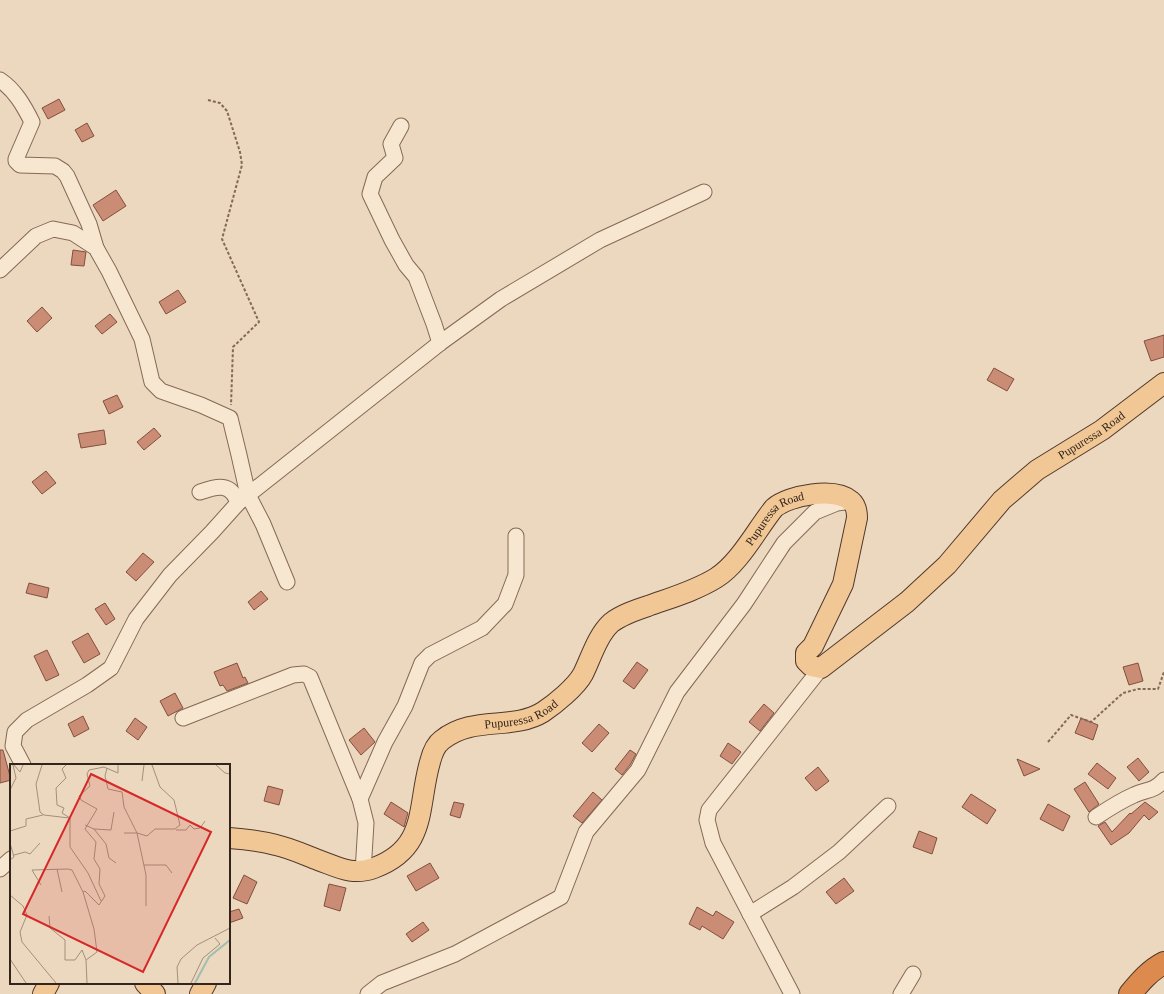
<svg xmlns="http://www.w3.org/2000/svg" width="1164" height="994" font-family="'Times New Roman',serif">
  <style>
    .building { fill: #ca8c74; stroke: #82503e }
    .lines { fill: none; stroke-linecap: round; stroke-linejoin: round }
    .minor-casing { stroke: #846957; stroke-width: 17 }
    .major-casing { stroke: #51382c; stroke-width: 22 }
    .highway-casing { stroke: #51382c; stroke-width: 24 }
    .path { stroke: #846957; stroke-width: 2; stroke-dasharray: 3 2; stroke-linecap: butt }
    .minor { stroke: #f8e7d0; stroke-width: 15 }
    .major { stroke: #f0c795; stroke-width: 20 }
    .highway { stroke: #dc8a4e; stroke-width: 22 }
    .labels { text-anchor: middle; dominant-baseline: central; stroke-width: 3.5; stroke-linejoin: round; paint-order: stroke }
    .street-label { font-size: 12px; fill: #33241c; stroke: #f4e3cd }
    .inset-river { fill: none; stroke: #a1beb1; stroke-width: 2 }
    .inset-road { fill: none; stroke: #a2907d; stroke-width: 1 }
    .view { fill: #d62828; fill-opacity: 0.15; stroke: #d62828; stroke-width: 2 }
    .inset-edge { fill: none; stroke: #33241c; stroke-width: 2 }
  </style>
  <rect width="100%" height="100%" fill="#ecd8be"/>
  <g class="building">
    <path d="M 59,99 L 65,110 L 48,119 L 42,108 Z"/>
    <path d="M 87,123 L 94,136 L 82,142 L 75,130 Z"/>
    <path d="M 116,190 L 126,206 L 103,221 L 93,205 Z"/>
    <path d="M 73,250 L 86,252 L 84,266 L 71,265 Z"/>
    <path d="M 178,290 L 186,302 L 166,314 L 159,302 Z"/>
    <path d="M 42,307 L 52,318 L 37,332 L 27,321 Z"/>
    <path d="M 110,314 L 117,322 L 102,334 L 95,326 Z"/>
    <path d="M 1164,335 L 1164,357 L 1151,361 L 1144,341 Z"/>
    <path d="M 994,368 L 1014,379 L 1007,391 L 987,380 Z"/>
    <path d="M 117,395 L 123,407 L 109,414 L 103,401 Z"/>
    <path d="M 154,428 L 161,436 L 144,450 L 137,442 Z"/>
    <path d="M 104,430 L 106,444 L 81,448 L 78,434 Z"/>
    <path d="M 46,471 L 56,483 L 42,494 L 32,482 Z"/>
    <path d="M 143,553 L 154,562 L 136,581 L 126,572 Z"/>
    <path d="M 29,583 L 49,588 L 47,598 L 26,593 Z"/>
    <path d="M 261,591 L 268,599 L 254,610 L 248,602 Z"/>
    <path d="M 105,603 L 115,619 L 106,625 L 95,609 Z"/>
    <path d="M 88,633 L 100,654 L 84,663 L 72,642 Z"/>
    <path d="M 47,650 L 59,675 L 46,681 L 34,656 Z"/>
    <path d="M 637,662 L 648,670 L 634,689 L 623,681 Z"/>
    <path d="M 237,663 L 243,678 L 245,677 L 248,683 L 227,691 L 223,685 L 220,686 L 214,672 Z"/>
    <path d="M 1138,663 L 1143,681 L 1129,685 L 1123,667 Z"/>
    <path d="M 175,693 L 183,708 L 168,716 L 160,701 Z"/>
    <path d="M 764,704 L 774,713 L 760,731 L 749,722 Z"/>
    <path d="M 83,716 L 89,729 L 74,737 L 68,724 Z"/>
    <path d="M 135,718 L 147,727 L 138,740 L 126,731 Z"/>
    <path d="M 1081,718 L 1098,725 L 1093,740 L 1075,733 Z"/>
    <path d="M 599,724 L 609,733 L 592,752 L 582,743 Z"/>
    <path d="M 364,728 L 375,742 L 361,755 L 349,740 Z"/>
    <path d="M 728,743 L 741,752 L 732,764 L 720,756 Z"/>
    <path d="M 0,750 L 3,750 L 11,780 L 0,783 Z"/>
    <path d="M 630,750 L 636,754 L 630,765 L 622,775 L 615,769 Z"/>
    <path d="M 1138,758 L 1149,772 L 1139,781 L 1127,767 Z"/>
    <path d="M 1017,759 L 1040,769 L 1024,776 Z"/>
    <path d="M 1097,763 L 1116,778 L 1108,789 L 1088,774 Z"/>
    <path d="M 818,767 L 829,781 L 816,791 L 805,778 Z"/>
    <path d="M 1085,782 L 1099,804 L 1089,812 L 1074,789 Z"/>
    <path d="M 268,786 L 283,790 L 279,805 L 264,801 Z"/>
    <path d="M 593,792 L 602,800 L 582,823 L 573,816 Z"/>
    <path d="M 971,794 L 996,810 L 987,824 L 962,807 Z"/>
    <path d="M 391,802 L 408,813 L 404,827 L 384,814 Z"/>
    <path d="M 454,802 L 464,804 L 460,818 L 450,815 Z"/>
    <path d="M 1145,802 L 1158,812 L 1149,820 L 1144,815 L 1129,833 L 1111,845 L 1098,826 L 1105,822 L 1112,832 L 1130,813 L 1131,814 Z"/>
    <path d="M 1048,804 L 1070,816 L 1063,831 L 1040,819 Z"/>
    <path d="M 919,831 L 937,838 L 932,854 L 913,847 Z"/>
    <path d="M 430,863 L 439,878 L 416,891 L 407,876 Z"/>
    <path d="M 244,875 L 257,882 L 247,904 L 233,898 Z"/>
    <path d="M 844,878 L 854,891 L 836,904 L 826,892 Z"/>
    <path d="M 329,884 L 346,888 L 340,911 L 324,906 Z"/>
    <path d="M 697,907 L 713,916 L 716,911 L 734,922 L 723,939 L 702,926 L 700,930 L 689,924 Z"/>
    <path d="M 239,909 L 243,918 L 229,923 L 229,912 Z"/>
    <path d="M 423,922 L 429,930 L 412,942 L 406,934 Z"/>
  </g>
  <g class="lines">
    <g class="minor-casing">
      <g id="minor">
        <path d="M 0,80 C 15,90 24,106 32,122 L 16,159 L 16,161 L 20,165 L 55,166 L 63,171 L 67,176 L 89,224 L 96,248"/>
        <path d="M 401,126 L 391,144 L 395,158 L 375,177 L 370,194 L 392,240 L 406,265 L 416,277 L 434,324 L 440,343"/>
        <path d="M 0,270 L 36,236 L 53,229 L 73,233 L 96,248 L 109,271 L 142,339 L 152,382 L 161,391 L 201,405 L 230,418 L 239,455 L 248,495 L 238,503 L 212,532 L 170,575 L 136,619 L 111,668 L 87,685 L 27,720 L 15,732 L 13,746 L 23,765"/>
        <path d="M 200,492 C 217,486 231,482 238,503"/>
        <path d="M 287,582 L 263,524 L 248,495 L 440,343 L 501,299 L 600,240 L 704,192"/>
        <path d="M 183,718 L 293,675 L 304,674 L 310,677 L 360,799 L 366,823 L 363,872"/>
        <path d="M 360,799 L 385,742 L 405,706 L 422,663 L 430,655 L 482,628 L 505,604 L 516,575 L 516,536"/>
        <path d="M 1096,817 C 1108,809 1120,801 1134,795 C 1147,789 1153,792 1164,780"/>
        <path d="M 0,869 L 11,859"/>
        <path d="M 750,914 L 793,887 L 839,852 L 888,806"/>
        <path d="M 368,994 L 382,983 L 455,954 L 561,897 L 586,832 L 638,770 L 677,692 L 744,604 L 784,543 L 815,512 L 837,503 L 851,501"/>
        <path d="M 792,994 L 713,843 L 707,820 L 709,810 L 821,668"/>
        <path d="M 901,994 L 913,974"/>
      </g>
    </g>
    <g class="major-casing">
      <g id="major">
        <path id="s1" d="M 229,838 C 244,839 261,841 276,845 C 290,848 305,855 318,860 C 338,867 352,876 374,868 C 428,848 417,807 430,762 C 432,754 435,745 442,740 C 473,715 512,731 543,712 C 555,704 576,687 583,674 C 591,658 597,636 611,623 C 621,615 636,610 648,606 C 670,598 695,591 716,578 C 739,564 757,529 774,508 C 789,495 835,487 851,501 C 856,505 857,512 857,518 L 843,584 L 813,646 L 806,653 L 806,661 L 811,666 L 821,668 L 907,602 L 947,565 L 1002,500 L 1037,470 L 1102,430 L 1164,383"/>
        <path d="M 145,983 L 155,994"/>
        <path d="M 43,994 L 49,983"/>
        <path d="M 200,994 L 206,983"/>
      </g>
    </g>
    <g class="highway-casing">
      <path id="highway" d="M 1130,994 C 1140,982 1150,970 1164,963"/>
    </g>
    <g class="path">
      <path d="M 208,100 L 220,103 L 227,111 L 240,152 L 242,165 L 222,239 L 259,322 L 233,347 L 231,405"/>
      <path d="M 1048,742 L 1071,715 L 1091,722 L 1123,693 L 1138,689 L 1158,689 L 1164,672"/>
    </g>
    <use href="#minor" class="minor"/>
    <use href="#major" class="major"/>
    <use href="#highway" class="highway"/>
  </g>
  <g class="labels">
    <g class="street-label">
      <text stroke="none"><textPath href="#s1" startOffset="1360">Pupuressa Road</textPath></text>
      <text stroke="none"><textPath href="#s1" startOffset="724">Pupuressa Road</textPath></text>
      <text stroke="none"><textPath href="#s1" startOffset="388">Pupuressa Road</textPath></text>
    </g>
  </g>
  <g transform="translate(10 764)">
    <rect width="220" height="220" fill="#ecd8be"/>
    <path class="inset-river" d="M 185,219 L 199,193 L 220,176"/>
    <path class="inset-road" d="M 4,1 L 10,8 L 13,1M 32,1 L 26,20 L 30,48 L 34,51 L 59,54M 56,1 L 52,5 L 56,14 L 46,24 L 47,41 L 54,44 L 52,49 L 60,54 L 60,83 L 78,109 L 91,137M 206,1 L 215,9 L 220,10M 97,4 L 95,12 L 98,25 L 112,28 L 114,43 L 127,69 L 137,72 L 145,65 L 165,65 L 170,61 L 164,36 L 150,23 L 142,1M 132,17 L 134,1M 0,26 L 6,14 L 3,1M 75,61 L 84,65 L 101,66 L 104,48M 84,65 L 96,80 L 99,94 L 106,99M 166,66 L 176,66 L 180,61 L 184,65 L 190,64 L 195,57M 0,67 L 16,62 L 16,55 L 33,51M 114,69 L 127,69 L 136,111 L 136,142M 0,79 L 4,93 L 0,96M 4,91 L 15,88 L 20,90 L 30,79M 134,101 L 156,101 L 162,109M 47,105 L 52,128M 31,121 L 22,106 L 58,105 L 62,106 L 73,128M 0,131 L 13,142 L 17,151 L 10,168 L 12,178 L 46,219M 39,152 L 40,164 L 55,176 L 55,196 L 65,196 L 72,186 L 76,196M 0,195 L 16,219M 77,219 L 76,196 L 87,188 L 84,165 L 73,128 L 75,127 L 89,141 L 95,132 L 89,120 L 90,105 L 84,95 L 86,78 L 75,65 L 87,45 L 71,36 L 69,32 L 80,22 L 77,10 L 79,6 L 94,3 L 108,9 L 108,1M 168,219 L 167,203 L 171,195 L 187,181 L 220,164M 181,219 L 193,194 L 210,180 L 205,174"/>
    <path class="view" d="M 81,10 L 201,68 L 133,208 L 13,150 Z"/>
    <rect width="220" height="220" class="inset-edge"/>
  </g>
</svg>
